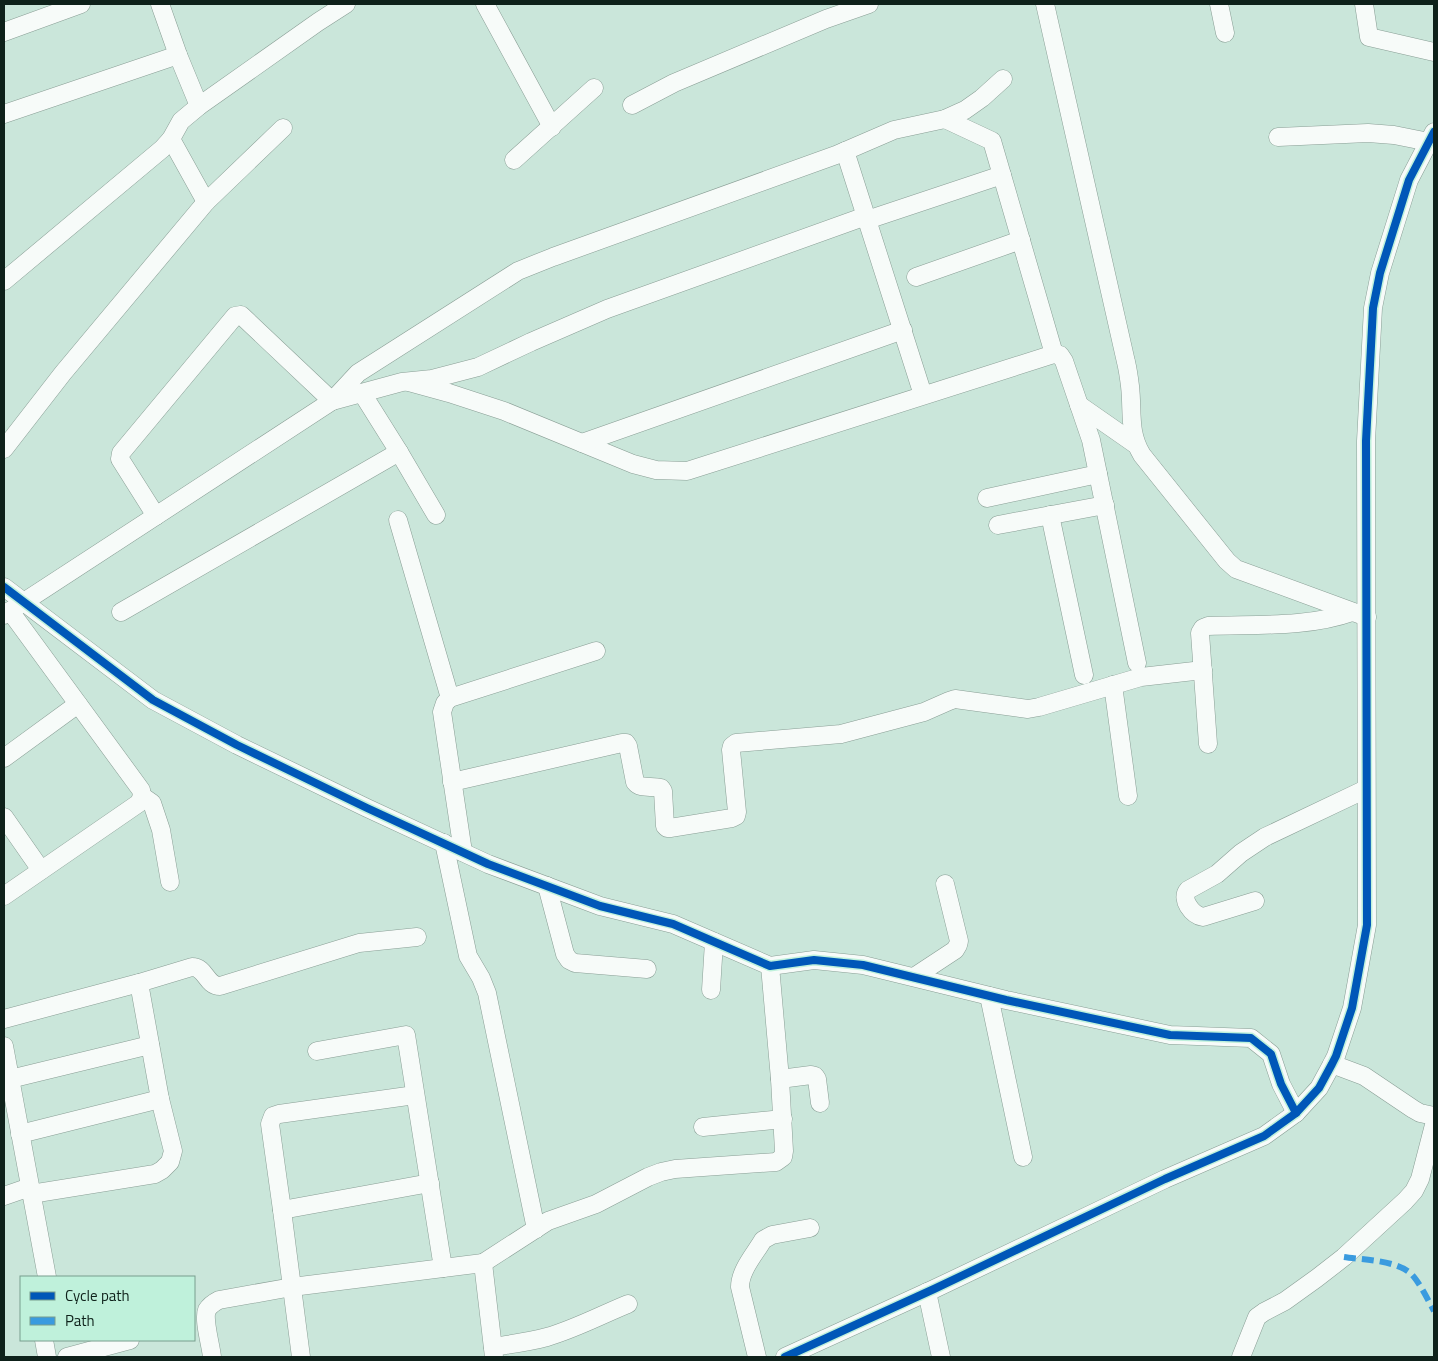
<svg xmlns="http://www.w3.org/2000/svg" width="1438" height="1361" font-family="'Titillium Web',sans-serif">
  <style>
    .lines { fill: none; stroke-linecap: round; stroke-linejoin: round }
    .minor-casing { stroke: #899e95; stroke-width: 19 }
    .minor { stroke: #f7fbf9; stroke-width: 18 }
    .quiet { stroke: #3a9bdf; stroke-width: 6; stroke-dasharray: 12 6; stroke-linecap: butt }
    .cycleway-casing { stroke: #bff1db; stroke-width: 11 }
    .cycleway { stroke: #0057b8; stroke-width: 8 }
  </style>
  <rect width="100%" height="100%" fill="#cae6da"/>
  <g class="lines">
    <g class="minor-casing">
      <g id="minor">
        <path d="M 160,4 L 178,55 L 199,106"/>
        <path d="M 485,4 L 552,127"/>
        <path d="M 1045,4 L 1126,362 C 1128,370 1129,378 1130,386 C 1133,412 1128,432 1142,455 L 1227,561 L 1236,569 L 1367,617"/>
        <path d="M 1219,4 L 1225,33"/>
        <path d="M 1364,4 L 1369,37 L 1434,52"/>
        <path d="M 4,32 L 81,4"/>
        <path d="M 632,105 L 674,83 L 826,19 L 869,4"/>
        <path d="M 4,114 L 178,55"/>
        <path d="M 945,119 L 992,141 L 1054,354"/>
        <path d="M 1278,137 L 1368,133 L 1394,135 L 1429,142"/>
        <path d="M 171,139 L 206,202"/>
        <path d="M 845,151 L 923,395"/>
        <path d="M 514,160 L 594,88"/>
        <path d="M 867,220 L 1002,175"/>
        <path d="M 916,277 L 1021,240"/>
        <path d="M 4,281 L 162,149 L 171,139 L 181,121 L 199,106 L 318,22 L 346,4"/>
        <path d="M 409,382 L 449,393 L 504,411 L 633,464 L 656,470 L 687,471 L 1054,354 L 1060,355 L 1064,361 L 1091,440 L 1137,663"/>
        <path d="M 362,393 L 399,452 L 436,515"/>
        <path d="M 1079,405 L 1135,444"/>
        <path d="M 582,443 L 903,330"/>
        <path d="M 4,449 L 63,373 L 206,202 L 283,128"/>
        <path d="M 987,498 L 1098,474"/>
        <path d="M 1050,515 L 1084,675"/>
        <path d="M 156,516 L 120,459 L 121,453 L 235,316 L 241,315 L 332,401 L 402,382 L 432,379 L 478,367 L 531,342 L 607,309 L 866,216"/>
        <path d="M 398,520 L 450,698"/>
        <path d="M 998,525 L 1105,505"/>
        <path d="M 4,587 L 153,700 L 237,745 L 367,808 L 488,864 L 600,906 L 673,924 L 770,966 L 814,960 L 863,965 L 1006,1000 L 1170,1035 L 1251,1038 L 1271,1054 L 1281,1084 L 1296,1113"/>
        <path d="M 121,612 L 399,452"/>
        <path d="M 4,615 L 332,401 L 358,373 L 518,271 L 553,257 L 836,155 L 894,130 L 945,119 L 965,110 L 982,98 L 1003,79"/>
        <path d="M 1113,685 L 1128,796"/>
        <path d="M 1208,744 L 1200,633 L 1203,628 L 1208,626 C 1255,624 1307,628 1352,612"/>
        <path d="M 4,758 L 78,704"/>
        <path d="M 452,782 L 622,743 L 626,743 L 628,746 L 635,782 C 641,790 652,785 661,788 L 663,791 L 665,826 L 667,828 L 670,828 L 732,818 L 736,816 L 737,812 L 731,750 L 732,746 L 736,743 L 841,734 L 924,712 L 949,701 L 955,699 L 1028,709 L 1039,707 L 1141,677 L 1203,670"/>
        <path d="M 142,796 L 152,803 L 161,830 L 170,882"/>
        <path d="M 4,817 L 41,870"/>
        <path d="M 444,843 L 468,956 L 481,978 L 487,993 L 536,1229"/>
        <path d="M 463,852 L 442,712 L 445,703 L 450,698 L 596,651"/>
        <path d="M 547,886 L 565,954 L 569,960 L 575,963 L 647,969"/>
        <path d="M 4,896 L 139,803 L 142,796 L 141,790 L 10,611"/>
        <path d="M 1255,901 L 1203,917 C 1192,915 1180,899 1188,890 L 1217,874 L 1241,853 L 1265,837 L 1366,789"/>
        <path d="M 914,977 L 955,950 L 958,945 L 959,941 L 945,884"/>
        <path d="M 711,990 L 714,942"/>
        <path d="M 989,996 L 1023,1157"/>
        <path d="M 4,1019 L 139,983 L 192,967 C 206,967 206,986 220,986 L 359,943 L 417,937"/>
        <path d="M 4,1046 L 47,1277"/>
        <path d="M 317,1051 L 406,1035 L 443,1268 L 483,1263 L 494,1357"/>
        <path d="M 1332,1064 L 1364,1076 L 1413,1109 L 1420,1113 L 1434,1116"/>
        <path d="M 10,1079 L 150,1045"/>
        <path d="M 780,1079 L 811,1075 L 815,1076 L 817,1079 L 820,1103"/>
        <path d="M 703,1127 L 783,1119"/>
        <path d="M 20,1134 L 160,1099"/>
        <path d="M 31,1194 L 155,1174 L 162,1170 L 170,1162 L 173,1151 L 160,1099 L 139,983"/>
        <path d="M 4,1196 L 30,1187"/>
        <path d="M 282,1210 L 270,1124 L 273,1116 L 279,1114 L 415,1095"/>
        <path d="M 483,1263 L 548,1221 L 596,1204 L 648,1177 L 661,1172 L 675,1169 L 776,1162 L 783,1157 L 784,1151 L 780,1079 L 770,966"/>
        <path d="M 927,1292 L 941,1357"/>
        <path d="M 44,1340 L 47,1357"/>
        <path d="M 493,1347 C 511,1344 529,1342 547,1337 C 575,1329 601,1315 628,1304"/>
        <path d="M 67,1357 L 130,1340"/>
        <path d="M 212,1357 C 211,1346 203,1319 207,1310 C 210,1305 215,1302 219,1300 L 292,1287 L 443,1268"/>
        <path d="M 301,1357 L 282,1210 L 430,1183"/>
        <path d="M 757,1357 L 740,1287 C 740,1270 755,1254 763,1240 L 772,1235 L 810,1228"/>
        <path d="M 785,1357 L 934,1289 L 1165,1179 L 1264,1136 L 1296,1113 L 1319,1088 L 1332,1064 L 1336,1056 L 1352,1008 L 1367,925 L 1366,441 L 1373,308 L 1380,273 L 1409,180 L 1434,132"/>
        <path d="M 1241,1357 L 1257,1317 L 1264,1312 L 1285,1301 L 1317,1278 L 1344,1257 L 1405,1201 L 1414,1191 L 1420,1179 L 1434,1125"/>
      </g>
    </g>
    <use href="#minor" class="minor"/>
    <path class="quiet" d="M 1344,1257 C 1364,1260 1401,1260 1414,1277 C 1422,1287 1428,1300 1434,1311"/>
    <g class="cycleway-casing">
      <g id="cycleway">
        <path d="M 4,587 L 153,700 L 237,745 L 367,808 L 488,864 L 600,906 L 673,924 L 770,966 L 814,960 L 863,965 L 1006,1000 L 1170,1035 L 1251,1038 L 1271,1054 L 1281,1084 L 1296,1113"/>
        <path d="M 785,1357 L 934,1289 L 1165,1179 L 1264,1136 L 1296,1113 L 1319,1088 L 1332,1064 L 1336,1056 L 1352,1008 L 1367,925 L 1366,441 L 1373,308 L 1380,273 L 1409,180 L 1434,132"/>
      </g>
    </g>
    <use href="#cycleway" class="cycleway"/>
  </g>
  <rect width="1438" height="1361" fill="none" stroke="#0e211a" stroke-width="10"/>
  <rect x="20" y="1276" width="175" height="65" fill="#bff1db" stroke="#789e8e"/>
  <rect x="30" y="1292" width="25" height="8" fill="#0057b8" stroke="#789e8e"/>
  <text x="65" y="1301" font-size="15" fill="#0e211a">Cycle path</text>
  <rect x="30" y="1317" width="25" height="8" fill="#3a9bdf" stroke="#789e8e"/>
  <text x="65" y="1326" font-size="15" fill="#0e211a">Path</text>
</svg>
